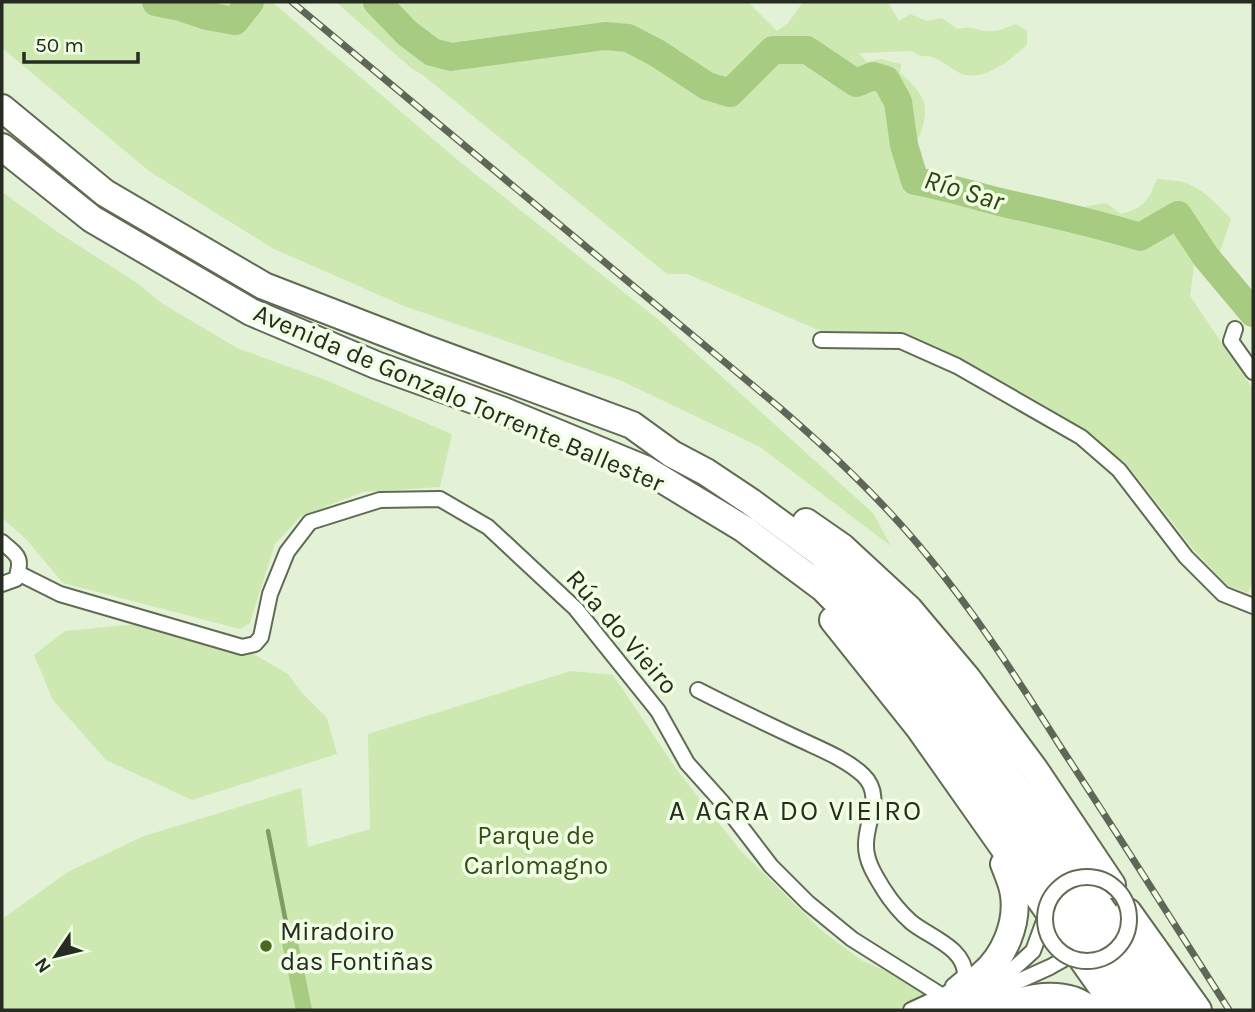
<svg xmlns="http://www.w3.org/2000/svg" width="1255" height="1012" font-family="Karla,sans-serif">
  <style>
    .green { fill: #cde9b1 }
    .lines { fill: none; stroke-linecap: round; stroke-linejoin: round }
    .stream { stroke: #819b65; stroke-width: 4.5 }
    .canal { stroke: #a8cb82; stroke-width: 16 }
    .river { stroke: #a8cb82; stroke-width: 28 }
    .street-casing { stroke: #606b54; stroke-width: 18 }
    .highway-casing { stroke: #606b54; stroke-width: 30 }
    .street { stroke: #fff; stroke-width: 14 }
    .highway { stroke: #fff; stroke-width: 26 }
    .rail-casing { stroke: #5f6758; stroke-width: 7 }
    .rail { stroke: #f0fee3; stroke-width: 4.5; stroke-dasharray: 13; stroke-linecap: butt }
    .street-bridge-casing { stroke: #606b54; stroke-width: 18; stroke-linecap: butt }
    .street-bridge { stroke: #fff; stroke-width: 14 }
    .poi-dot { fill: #4b6a20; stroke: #f0fee3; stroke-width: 2.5 }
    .labels { text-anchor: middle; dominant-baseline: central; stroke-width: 7; stroke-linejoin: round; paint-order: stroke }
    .street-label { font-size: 26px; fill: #272c22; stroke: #f0fee3 }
    .park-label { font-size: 26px; fill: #364d1a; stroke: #f0fee3 }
    .poi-label { font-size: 26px; fill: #272c22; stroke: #f0fee3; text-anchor: start }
    .water-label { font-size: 28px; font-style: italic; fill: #304612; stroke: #f0fee3 }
    .neighbourhood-label { font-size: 28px; letter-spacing: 2px; fill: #272c22; stroke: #f0fee3 }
  </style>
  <rect width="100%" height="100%" fill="#e3f1d6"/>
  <g class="green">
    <path d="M 2,2 L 272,2 L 460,162 L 660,321 L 873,513 L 891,546 L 760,447 L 622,381 L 404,306 L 272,248 L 149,171 L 2,48 Z"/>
    <path d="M 336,2 L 750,2 L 751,5 L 777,31 L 788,23 L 803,2 L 888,2 L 899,21 L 910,14 L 927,21 L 942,18 L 957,29 C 972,26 972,29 986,31 C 997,32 1006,28 1016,24 L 1027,31 L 1027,45 C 1011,59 985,82 962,74 C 952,70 942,60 932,57 C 922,55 922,59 912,51 L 859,53 L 867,62 L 881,59 L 901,64 L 900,73 C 909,80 917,88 922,98 C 930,112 920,139 911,151 L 921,174 L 1084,207 L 1106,203 L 1121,214 C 1144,208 1148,201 1157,179 C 1168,180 1180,180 1191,185 C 1205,191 1221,208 1231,219 L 1218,258 L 1253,297 L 1253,327 L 1195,258 L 1190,296 L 1253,389 L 1253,581 L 1248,593 L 1227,585 L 1194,550 L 1125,462 L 958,357 L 904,332 L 821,331 L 687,274 L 667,274 L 424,76 L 411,68 Z"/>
    <path d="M 2,192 L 56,231 L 137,283 L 163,304 L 237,348 L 323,379 L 452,434 L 440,487 L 363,492 L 301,516 L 275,544 L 250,623 L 240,629 L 63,583 L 26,539 L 2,518 Z"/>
    <path d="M 137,624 L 252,653 L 288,674 L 301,692 L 327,718 L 337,754 L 192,800 L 106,760 L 53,700 L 34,655 L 65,631 Z"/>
    <path d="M 571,671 L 613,675 L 677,770 L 740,850 L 821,930 L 861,960 L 928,989 L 929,994 L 896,1010 L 2,1010 L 2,919 L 68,872 L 144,836 L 301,788 L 308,847 L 370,829 L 368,734 Z"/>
  </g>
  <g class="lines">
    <path class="stream" d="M 268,831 L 289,938"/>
    <path class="canal" d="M 289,938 L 304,1010"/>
    <g class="river">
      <path d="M 156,2 L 180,7 L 207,16 L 235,21 L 250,2"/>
      <path d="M 377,2 L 407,33 L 432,52 L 451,57 L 605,36 L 628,38 L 657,53 L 707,86 L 730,93 L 773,50 L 807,50 L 856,83 L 873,76 L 886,80 L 898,102 L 904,145 L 915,181 C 945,186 974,196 1004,203 C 1050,213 1095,223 1140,237 L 1178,215 L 1206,257 L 1253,313"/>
    </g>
    <g class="street-casing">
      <g id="street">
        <path d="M 1235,329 L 1231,341 L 1253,372"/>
        <path d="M 821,340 L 901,341 L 957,366 L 1081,437 L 1119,470 L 1186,557 L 1223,594 L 1253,606"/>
        <path d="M 2,542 C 18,556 23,557 16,579 L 2,584"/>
        <path d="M 18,573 L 60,594 L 242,647 L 255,644 L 261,637 L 270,594 L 287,552 L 310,522 L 380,500 L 440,499 L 488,527 L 576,609 L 658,711 L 687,763 L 722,802 L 771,866 L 808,903 L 852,939 L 941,995"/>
        <path d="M 698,690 C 731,707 765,723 799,739 C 820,749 846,759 863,775 C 885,796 865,821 866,846 C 866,862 876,877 884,890 C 891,901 901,913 911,922 C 929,937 966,948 965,976 L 953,986"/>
        <path d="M 911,1010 L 937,998"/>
        <path d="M 956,1010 L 1011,971 L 1033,951 L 1044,921"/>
        <path d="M 976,1010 L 1019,981 L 1050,967 L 1068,957"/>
      </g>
    </g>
    <g class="highway-casing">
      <g id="highway">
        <path d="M 2,108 L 105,193 L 264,286 L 424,348 L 632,425 L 672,454 L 706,472 L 751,502 L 820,553 L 874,604 L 966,717 L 1173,1010"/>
        <path d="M 2,147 L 92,219 L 251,312 L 376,365 L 504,411 L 645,469 L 744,529 L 823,588 L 883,649 L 925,699 L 1145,1010"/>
        <path d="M 806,522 L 842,547 L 909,609 L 967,678 L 1035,770 L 1112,885"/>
        <path d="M 833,620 L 920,729 L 1118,1010"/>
        <path d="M 1128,912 L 1198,1010"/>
        <path d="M 932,1010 C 949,999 967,988 982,975 C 1004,957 1018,924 1014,895 C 1013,885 1008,874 1004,864"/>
        <path d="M 1002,1010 C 1021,998 1050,993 1073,1000 C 1079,1002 1086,1007 1093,1010"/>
      </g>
    </g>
    <use href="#street" class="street"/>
    <use href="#highway" class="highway"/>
    <g class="rail-casing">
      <path id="rail" d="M 292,2 L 780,408 C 832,453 882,500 926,554 C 976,614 1018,680 1060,746 C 1117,833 1173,922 1229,1010"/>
    </g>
    <use href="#rail" class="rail"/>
    <g class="street-bridge-casing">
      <circle id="street-bridge" cx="1087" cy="919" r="42"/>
    </g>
    <use href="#street-bridge" class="street-bridge"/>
  </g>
  <circle class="poi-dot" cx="266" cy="946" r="7"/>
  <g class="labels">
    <g class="street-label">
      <text transform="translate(459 398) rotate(23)">Avenida de Gonzalo Torrente Ballester</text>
      <text transform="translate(622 632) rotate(49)">Rúa do Vieiro</text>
    </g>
    <g class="park-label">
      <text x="536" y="835">Parque de<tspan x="536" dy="30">Carlomagno</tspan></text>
    </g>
    <g class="poi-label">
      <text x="280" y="931">Miradoiro<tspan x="280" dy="30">das Fontiñas</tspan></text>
    </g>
    <g class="water-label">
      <text transform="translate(964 190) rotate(17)">Río Sar</text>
    </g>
    <g class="neighbourhood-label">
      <text x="796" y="810">A AGRA DO VIEIRO</text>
    </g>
  </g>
  <rect width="1255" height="1012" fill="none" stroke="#272c22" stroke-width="7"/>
  <g transform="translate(56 956) rotate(235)" stroke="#f0fee3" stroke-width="5" paint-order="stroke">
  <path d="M0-5L12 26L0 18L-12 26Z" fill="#272c22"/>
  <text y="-10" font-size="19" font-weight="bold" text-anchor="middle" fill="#272c22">N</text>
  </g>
  <path d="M24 52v10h114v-10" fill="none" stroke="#272c22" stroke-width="3.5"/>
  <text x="35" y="52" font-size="21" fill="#272c22" stroke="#f0fee3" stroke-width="5" paint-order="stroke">50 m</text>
</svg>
